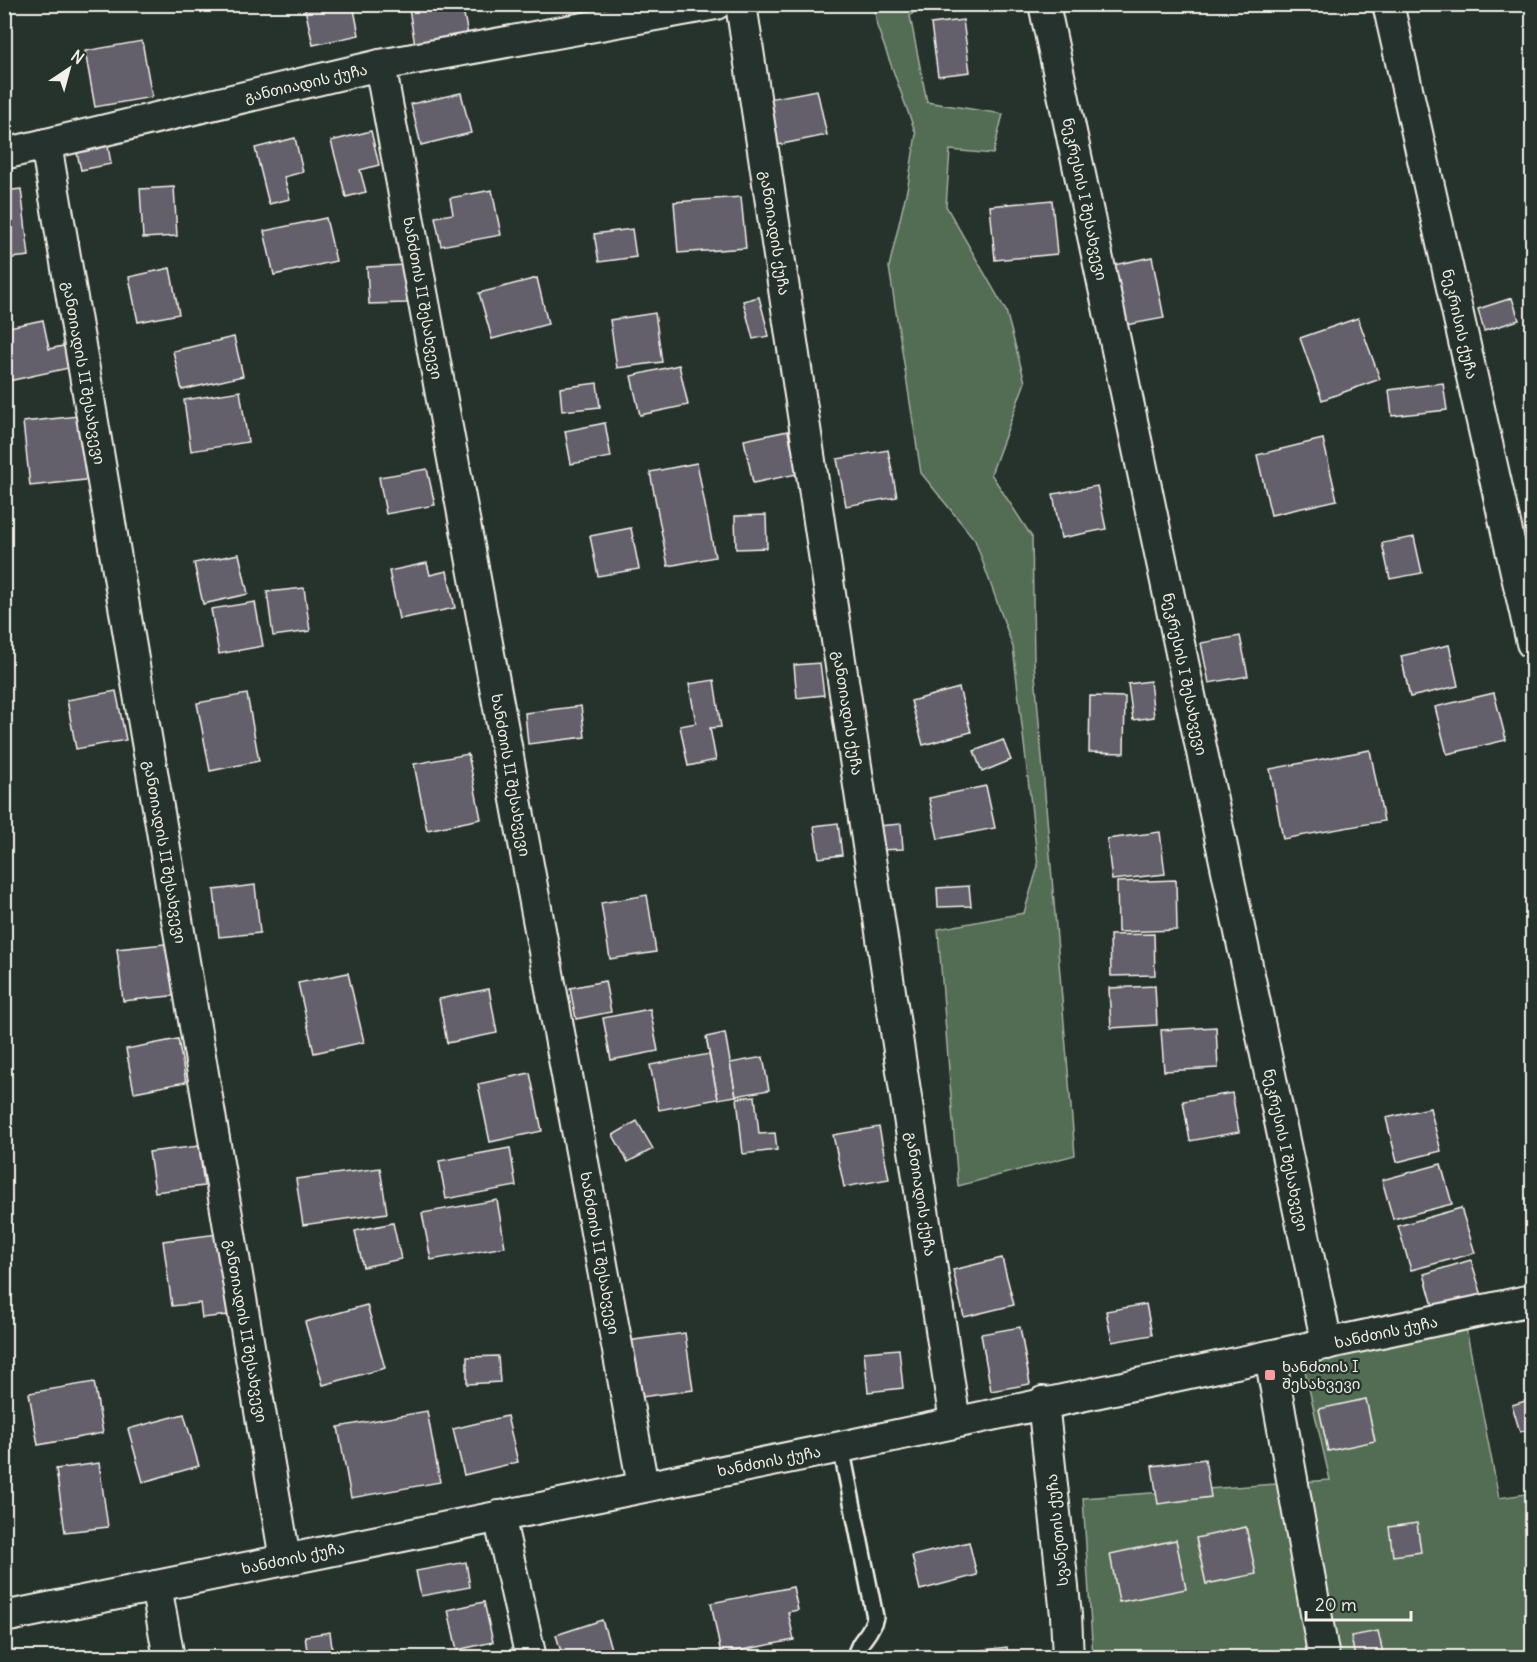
<svg xmlns="http://www.w3.org/2000/svg" width="1537" height="1662" font-family="Delius,'Noto Sans Georgian',sans-serif">
  <style>
    .green { fill: #526d55; stroke: #a3af9e; stroke-width: 1.5 }
    .building { fill: #64606c; stroke: #f4f1e8; stroke-width: 1.5 }
    .lines { fill: none; stroke-linecap: round; stroke-linejoin: round }
    .lane-casing { stroke: #f4f1e8; stroke-width: 20 }
    .street-casing { stroke: #f4f1e8; stroke-width: 34 }
    .lane { stroke: #26332d; stroke-width: 15 }
    .street { stroke: #26332d; stroke-width: 30 }
    .poi-dot { fill: #ff9aa2; stroke: #26332d; stroke-width: 2 }
    .labels { text-anchor: middle; dominant-baseline: central; stroke-width: 4.5; stroke-linejoin: round; paint-order: stroke }
    .street-label { font-size: 15px; fill: #f4f1e8; stroke: #26332d }
    .poi-label { font-size: 15px; fill: #f4f1e8; stroke: #26332d; text-anchor: start }
  </style>
  <rect width="100%" height="100%" fill="#26332d"/>
  <filter id="ink" filterUnits="userSpaceOnUse"><feTurbulence type="fractalNoise" baseFrequency=".0167" numOctaves="2"/><feDisplacementMap in="SourceGraphic" scale="12" xChannelSelector="R" yChannelSelector="G"/><feConvolveMatrix kernelMatrix="1 2 1 2 8 2 1 2 1" color-interpolation-filters="sRGB"/></filter>
  <g filter="url(#ink)">
    <g class="green">
      <path d="M 874,5 L 921,5 L 910,16 L 927,102 L 1003,114 L 993,154 L 950,150 L 946,206 L 1006,311 L 1025,382 L 991,474 L 1032,537 L 1034,662 L 1075,1155 L 958,1186 L 938,929 L 1024,913 L 1038,866 L 1013,647 L 975,540 L 921,473 L 889,267 L 908,185 L 916,134 L 877,26 Z"/>
      <path d="M 1466,1328 L 1499,1498 L 1532,1493 L 1532,1657 L 1093,1657 L 1083,1498 L 1330,1480 L 1303,1362 Z"/>
    </g>
    <g class="building">
      <path d="M 304,4 L 353,4 L 359,35 L 313,45 Z"/>
      <path d="M 431,4 L 462,4 L 468,35 L 415,45 L 409,9 Z"/>
      <path d="M 963,20 L 970,72 L 938,76 L 931,24 Z"/>
      <path d="M 142,41 L 152,97 L 95,107 L 85,51 Z"/>
      <path d="M 817,90 L 827,135 L 777,145 L 768,99 Z"/>
      <path d="M 461,93 L 471,133 L 421,145 L 411,104 Z"/>
      <path d="M 371,131 L 379,165 L 360,170 L 366,192 L 346,197 L 331,141 Z"/>
      <path d="M 295,138 L 303,172 L 284,177 L 290,199 L 269,204 L 255,148 Z"/>
      <path d="M 108,146 L 111,164 L 81,170 L 77,153 Z"/>
      <path d="M 174,187 L 177,236 L 143,238 L 140,189 Z"/>
      <path d="M 21,189 L 29,256 L 4,259 L 4,191 Z"/>
      <path d="M 492,190 L 501,235 L 441,246 L 435,217 L 453,214 L 450,198 Z"/>
      <path d="M 741,197 L 746,248 L 678,253 L 674,202 Z"/>
      <path d="M 1052,200 L 1057,254 L 995,260 L 990,206 Z"/>
      <path d="M 326,218 L 336,261 L 274,275 L 264,231 Z"/>
      <path d="M 632,229 L 636,257 L 599,262 L 594,234 Z"/>
      <path d="M 1152,257 L 1164,318 L 1121,326 L 1109,266 Z"/>
      <path d="M 405,265 L 407,303 L 369,304 L 367,267 Z"/>
      <path d="M 170,268 L 179,314 L 138,322 L 129,277 Z"/>
      <path d="M 537,278 L 548,324 L 492,339 L 479,293 Z"/>
      <path d="M 759,297 L 769,336 L 753,339 L 743,301 Z"/>
      <path d="M 1512,298 L 1519,320 L 1484,331 L 1478,309 Z"/>
      <path d="M 655,313 L 662,362 L 617,368 L 610,320 Z"/>
      <path d="M 1358,318 L 1380,379 L 1322,400 L 1300,338 Z"/>
      <path d="M 43,320 L 49,349 L 68,345 L 73,367 L 4,382 L 4,328 Z"/>
      <path d="M 234,337 L 243,376 L 182,390 L 173,351 Z"/>
      <path d="M 679,365 L 688,405 L 640,415 L 631,376 Z"/>
      <path d="M 597,383 L 600,407 L 562,411 L 560,388 Z"/>
      <path d="M 1443,383 L 1447,410 L 1392,416 L 1389,390 Z"/>
      <path d="M 240,391 L 248,442 L 191,451 L 184,400 Z"/>
      <path d="M 87,415 L 94,479 L 30,486 L 23,422 Z"/>
      <path d="M 605,423 L 611,457 L 571,464 L 565,431 Z"/>
      <path d="M 788,431 L 797,474 L 753,483 L 744,440 Z"/>
      <path d="M 1323,439 L 1337,500 L 1271,515 L 1257,455 Z"/>
      <path d="M 888,450 L 897,497 L 846,506 L 837,459 Z"/>
      <path d="M 697,463 L 715,557 L 668,566 L 650,472 Z"/>
      <path d="M 427,469 L 435,505 L 386,514 L 379,477 Z"/>
      <path d="M 1097,486 L 1106,529 L 1061,538 L 1053,494 Z"/>
      <path d="M 766,515 L 767,548 L 736,549 L 735,516 Z"/>
      <path d="M 631,528 L 639,569 L 598,576 L 590,536 Z"/>
      <path d="M 1414,537 L 1422,573 L 1390,579 L 1382,543 Z"/>
      <path d="M 239,554 L 248,594 L 203,604 L 194,563 Z"/>
      <path d="M 427,563 L 430,575 L 447,571 L 455,608 L 399,619 L 389,571 Z"/>
      <path d="M 304,588 L 310,631 L 273,636 L 267,592 Z"/>
      <path d="M 255,602 L 263,646 L 219,654 L 211,609 Z"/>
      <path d="M 1240,636 L 1248,676 L 1209,683 L 1201,643 Z"/>
      <path d="M 1449,645 L 1458,686 L 1410,697 L 1401,656 Z"/>
      <path d="M 820,663 L 824,695 L 797,698 L 794,665 Z"/>
      <path d="M 714,680 L 721,727 L 710,728 L 716,760 L 688,766 L 680,726 L 696,723 L 689,684 Z"/>
      <path d="M 1150,681 L 1154,717 L 1133,720 L 1128,684 Z"/>
      <path d="M 959,688 L 971,732 L 923,745 L 911,701 Z"/>
      <path d="M 116,691 L 126,740 L 76,749 L 67,700 Z"/>
      <path d="M 1494,693 L 1506,740 L 1447,754 L 1435,707 Z"/>
      <path d="M 247,694 L 259,761 L 210,771 L 197,703 Z"/>
      <path d="M 1090,696 L 1125,697 L 1124,753 L 1089,752 Z"/>
      <path d="M 581,706 L 585,737 L 528,744 L 525,713 Z"/>
      <path d="M 1003,740 L 1011,760 L 982,772 L 974,751 Z"/>
      <path d="M 1370,750 L 1384,821 L 1283,839 L 1270,769 Z"/>
      <path d="M 468,754 L 481,819 L 427,830 L 414,764 Z"/>
      <path d="M 986,786 L 995,828 L 938,839 L 929,798 Z"/>
      <path d="M 838,823 L 842,855 L 819,858 L 814,826 Z"/>
      <path d="M 901,824 L 903,849 L 879,850 L 877,826 Z"/>
      <path d="M 1160,832 L 1165,874 L 1112,880 L 1107,839 Z"/>
      <path d="M 1176,880 L 1177,930 L 1118,932 L 1117,882 Z"/>
      <path d="M 255,885 L 260,933 L 219,937 L 214,890 Z"/>
      <path d="M 969,886 L 971,906 L 938,907 L 937,888 Z"/>
      <path d="M 647,895 L 656,952 L 610,959 L 601,903 Z"/>
      <path d="M 1154,934 L 1155,975 L 1111,976 L 1110,935 Z"/>
      <path d="M 174,943 L 180,995 L 123,1001 L 117,949 Z"/>
      <path d="M 348,973 L 364,1042 L 314,1053 L 298,983 Z"/>
      <path d="M 605,981 L 611,1012 L 576,1019 L 570,988 Z"/>
      <path d="M 1155,986 L 1157,1025 L 1111,1028 L 1109,988 Z"/>
      <path d="M 489,989 L 497,1033 L 447,1043 L 439,999 Z"/>
      <path d="M 650,1009 L 658,1051 L 611,1060 L 603,1018 Z"/>
      <path d="M 1216,1027 L 1218,1068 L 1164,1071 L 1161,1030 Z"/>
      <path d="M 725,1033 L 736,1096 L 718,1099 L 706,1037 Z"/>
      <path d="M 178,1039 L 186,1082 L 134,1092 L 126,1049 Z"/>
      <path d="M 709,1054 L 718,1099 L 659,1110 L 650,1065 Z"/>
      <path d="M 763,1057 L 769,1090 L 736,1096 L 730,1063 Z"/>
      <path d="M 530,1073 L 542,1131 L 490,1142 L 478,1084 Z"/>
      <path d="M 1232,1093 L 1239,1132 L 1190,1141 L 1183,1101 Z"/>
      <path d="M 755,1096 L 759,1134 L 775,1133 L 777,1150 L 743,1154 L 737,1098 Z"/>
      <path d="M 1430,1108 L 1441,1151 L 1397,1162 L 1386,1118 Z"/>
      <path d="M 637,1121 L 653,1149 L 628,1162 L 613,1135 Z"/>
      <path d="M 879,1127 L 889,1179 L 844,1187 L 833,1135 Z"/>
      <path d="M 199,1146 L 204,1186 L 155,1192 L 149,1152 Z"/>
      <path d="M 510,1148 L 516,1186 L 446,1199 L 439,1161 Z"/>
      <path d="M 1441,1164 L 1452,1204 L 1393,1219 L 1382,1180 Z"/>
      <path d="M 380,1168 L 387,1213 L 303,1225 L 296,1179 Z"/>
      <path d="M 497,1200 L 505,1247 L 431,1260 L 422,1213 Z"/>
      <path d="M 1461,1208 L 1475,1253 L 1411,1270 L 1398,1226 Z"/>
      <path d="M 393,1223 L 401,1259 L 363,1267 L 355,1231 Z"/>
      <path d="M 218,1234 L 228,1315 L 202,1318 L 200,1303 L 172,1306 L 163,1241 Z"/>
      <path d="M 1002,1258 L 1014,1305 L 964,1317 L 953,1270 Z"/>
      <path d="M 1471,1260 L 1483,1299 L 1435,1313 L 1424,1274 Z"/>
      <path d="M 1146,1304 L 1152,1335 L 1112,1342 L 1106,1311 Z"/>
      <path d="M 367,1305 L 385,1368 L 323,1385 L 305,1322 Z"/>
      <path d="M 1020,1327 L 1030,1384 L 991,1391 L 981,1334 Z"/>
      <path d="M 685,1333 L 693,1390 L 634,1398 L 627,1341 Z"/>
      <path d="M 899,1349 L 903,1388 L 868,1392 L 864,1352 Z"/>
      <path d="M 498,1356 L 500,1382 L 467,1384 L 467,1357 Z"/>
      <path d="M 94,1382 L 103,1433 L 38,1445 L 29,1393 Z"/>
      <path d="M 1366,1399 L 1375,1441 L 1328,1451 L 1319,1409 Z"/>
      <path d="M 1532,1399 L 1532,1428 L 1520,1432 L 1512,1405 Z"/>
      <path d="M 427,1411 L 440,1482 L 351,1498 L 338,1427 Z"/>
      <path d="M 184,1414 L 199,1466 L 143,1482 L 128,1429 Z"/>
      <path d="M 507,1416 L 518,1462 L 464,1475 L 453,1429 Z"/>
      <path d="M 1205,1459 L 1211,1497 L 1158,1504 L 1152,1466 Z"/>
      <path d="M 99,1463 L 108,1527 L 65,1532 L 56,1469 Z"/>
      <path d="M 1417,1523 L 1421,1552 L 1393,1556 L 1389,1527 Z"/>
      <path d="M 1246,1527 L 1256,1574 L 1206,1584 L 1196,1538 Z"/>
      <path d="M 1176,1540 L 1186,1589 L 1119,1602 L 1110,1554 Z"/>
      <path d="M 969,1542 L 977,1575 L 920,1590 L 912,1556 Z"/>
      <path d="M 466,1562 L 470,1587 L 421,1596 L 416,1571 Z"/>
      <path d="M 793,1587 L 798,1610 L 788,1612 L 794,1640 L 721,1654 L 711,1603 Z"/>
      <path d="M 484,1602 L 493,1642 L 457,1650 L 448,1610 Z"/>
      <path d="M 602,1620 L 614,1658 L 563,1658 L 556,1635 Z"/>
      <path d="M 1378,1631 L 1384,1658 L 1355,1658 L 1351,1636 Z"/>
      <path d="M 330,1632 L 333,1655 L 308,1658 L 305,1636 Z"/>
      <path d="M 1007,1647 L 1008,1658 L 945,1658 L 945,1655 Z"/>
    </g>
    <g class="lines">
      <g class="lane-casing">
        <path id="lane" d="M 841,1447 L 875,1617 C 870,1638 859,1637 855,1658"/>
      </g>
      <g class="street-casing">
        <g id="street">
          <path d="M 741,4 L 955,1422"/>
          <path d="M 1044,4 L 1327,1344"/>
          <path d="M 1388,4 L 1532,643"/>
          <path d="M 380,65 L 643,1486"/>
          <path d="M 46,144 L 285,1559"/>
          <path d="M 4,154 L 380,65 L 716,4"/>
          <path d="M 1270,1356 L 1324,1658"/>
          <path d="M 1043,1402 L 1066,1615 L 1068,1658"/>
          <path d="M 499,1516 L 531,1658"/>
          <path d="M 156,1586 L 169,1658"/>
          <path d="M 4,1617 L 841,1447 L 1532,1300"/>
        </g>
      </g>
      <use href="#lane" class="lane"/>
      <use href="#street" class="street"/>
    </g>
  </g>
  <rect class="poi-dot" x="1264" y="1369" width="12" height="12" rx="3"/>
  <g class="labels">
    <g class="street-label">
      <text transform="translate(306 83) rotate(-13)">განთიადის ქუჩა</text>
      <text transform="translate(1085 199) rotate(78)">ნეკრესის I შესახვევი</text>
      <text transform="translate(775 233) rotate(81)">განთიადის ქუჩა</text>
      <text transform="translate(423 298) rotate(80)">ხანძთის II შესახვევი</text>
      <text transform="translate(1460 324) rotate(77)">ნეკრისის ქუჩა</text>
      <text transform="translate(84 373) rotate(80)">განთიადის II შესახვევი</text>
      <text transform="translate(1185 674) rotate(78)">ნეკრესის I შესახვევი</text>
      <text transform="translate(848 713) rotate(81)">განთიადის ქუჩა</text>
      <text transform="translate(511 775) rotate(80)">ხანძთის II შესახვევი</text>
      <text transform="translate(165 852) rotate(80)">განთიადის II შესახვევი</text>
      <text transform="translate(1286 1150) rotate(78)">ნეკრესის I შესახვევი</text>
      <text transform="translate(921 1194) rotate(81)">განთიადის ქუჩა</text>
      <text transform="translate(600 1253) rotate(80)">ხანძთის II შესახვევი</text>
      <text transform="translate(246 1331) rotate(80)">განთიადის II შესახვევი</text>
      <text transform="translate(1386 1332) rotate(-12)">ხანძთის ქუჩა</text>
      <text transform="translate(769 1461) rotate(-11)">ხანძთის ქუჩა</text>
      <text transform="translate(1057 1530) rotate(-96)">სვანეთის ქუჩა</text>
      <text transform="translate(293 1558) rotate(-12)">ხანძთის ქუჩა</text>
    </g>
    <g class="poi-label">
      <text x="1282" y="1366">ხანძთის I<tspan x="1282" dy="17">შესახვევი</tspan></text>
    </g>
  </g>
  <rect width="1537" height="1662" fill="none" stroke="#26332d" stroke-width="24"/>
  <rect x="12" y="12" width="1513" height="1638" fill="none" stroke="#f4f1e8" stroke-width="2" filter="url(#ink)"/>
  <g transform="translate(69 69) rotate(36)" stroke="#26332d" stroke-width="4.5" paint-order="stroke">
  <path d="M0-4.5L10 22L0 15L-10 22Z" fill="#f4f1e8"/>
  <text y="-9" font-size="16" font-weight="bold" text-anchor="middle" fill="#f4f1e8">N</text>
  </g>
  <path d="M1306 1611v9h105v-9" fill="none" stroke="#f4f1e8" stroke-width="3"/>
  <text x="1315" y="1611" font-size="18" fill="#f4f1e8" stroke="#26332d" stroke-width="4.5" paint-order="stroke">20 m</text>
</svg>
